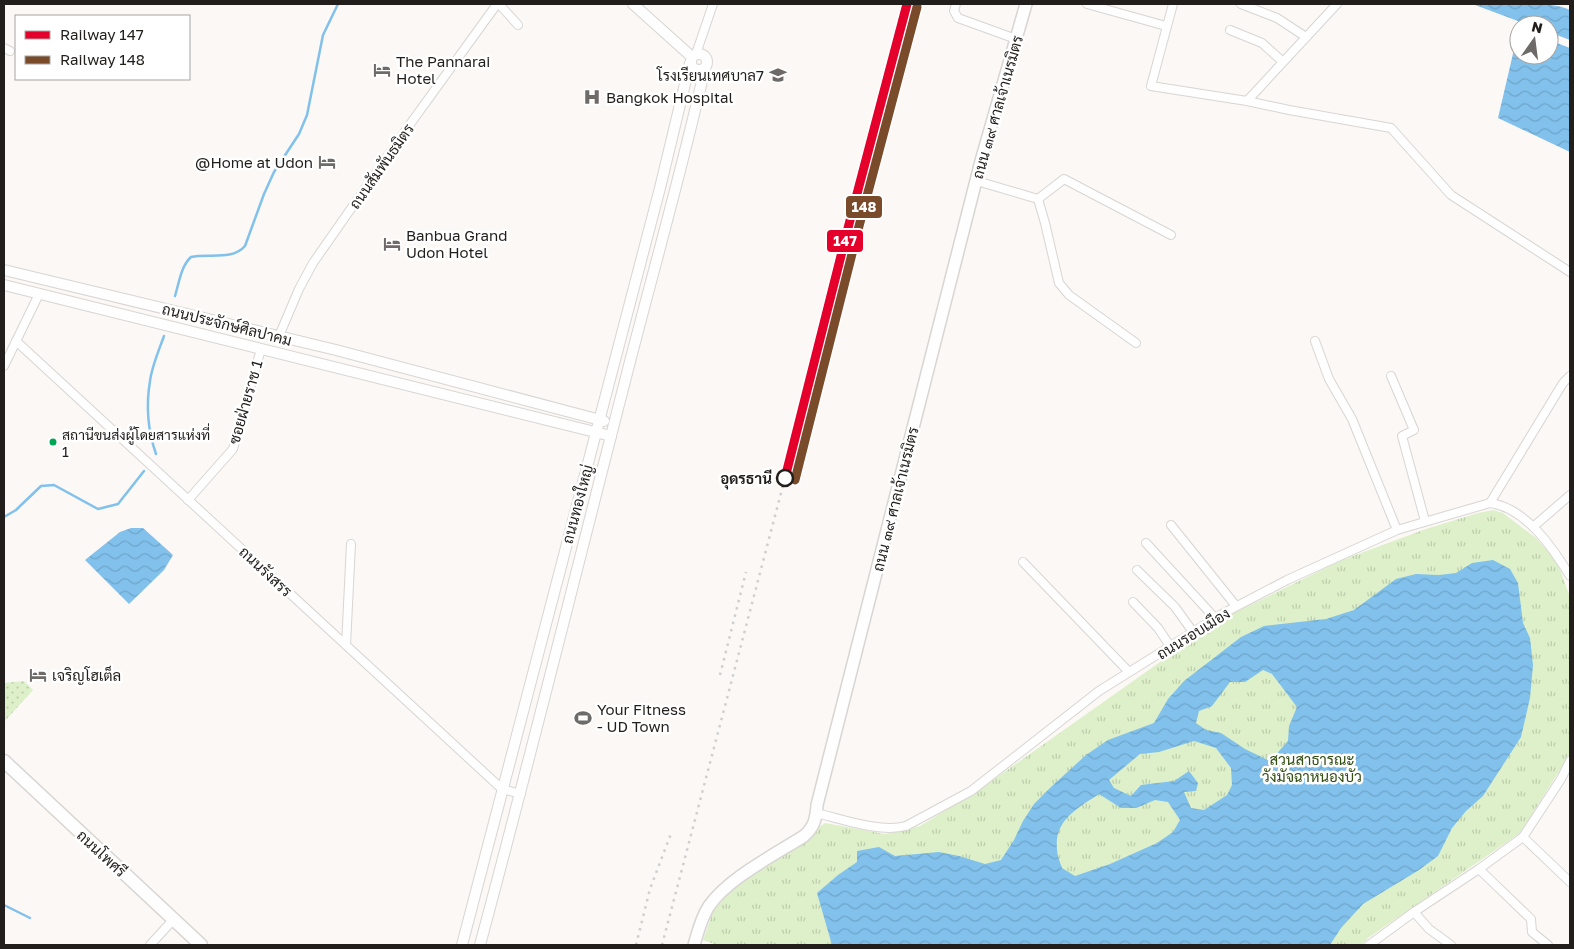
<svg xmlns="http://www.w3.org/2000/svg" width="1574" height="949" font-family="'Golos Text',Sarabun,sans-serif">
  <style>
    .grass { fill: url(#grass-dots) }
    .park { fill: url(#park-tufts) }
    .water { fill: url(#water-waves); fill-rule: evenodd }
    .lines { fill: none; stroke-linecap: round; stroke-linejoin: round }
    .stream { stroke: #81c1ec; stroke-width: 2.5 }
    .minor-casing { stroke: #d8d5d3; stroke-width: 10 }
    .tertiary-casing { stroke: #d8d5d3; stroke-width: 12 }
    .secondary-casing { stroke: #d8d5d3; stroke-width: 14 }
    .primary-casing { stroke: #d8d5d3; stroke-width: 15 }
    .minor { stroke: #fefefe; stroke-width: 8 }
    .tertiary { stroke: #fefefe; stroke-width: 10 }
    .secondary { stroke: #fefefe; stroke-width: 11 }
    .primary { stroke: #fefefe; stroke-width: 12 }
    .rail { stroke: #d0cfcf; stroke-width: 2.5; stroke-dasharray: 2.5 5; stroke-linecap: butt }
    .rail-1-casing { stroke: #fff; stroke-width: 12 }
    .rail-2-casing { stroke: #fff; stroke-width: 12 }
    .rail-1 { stroke: #e4002b; stroke-width: 9 }
    .rail-2 { stroke: #7a4b2a; stroke-width: 9 }
    .bus-dot { fill: #00a651; stroke: #fff; stroke-width: 2 }
    .stop-dot { fill: #fff; stroke: #211e1c; stroke-width: 2.5 }
    .labels { text-anchor: middle; dominant-baseline: central; stroke-width: 5; stroke-linejoin: round; paint-order: stroke }
    .bus-label { font-size: 14px; fill: #211e1c; stroke: #fff; text-anchor: start }
    .poi-label { font-size: 15px; fill: #211e1c; stroke: #fff; text-anchor: start }
    .street-label { font-size: 15px; fill: #211e1c; stroke: #fff }
    .stop-label { font-size: 15px; font-weight: bold; fill: #211e1c; stroke: #fff; text-anchor: end }
    .park-label { font-size: 15px; fill: #314d10; stroke: #fff }
    .line-badge { stroke: #fff; stroke-width: 2 }
    .badge-label { font-size: 14px; text-anchor: middle; font-weight: bold; fill: #fff }
  </style>
  <defs>
    <pattern id="grass-dots" width="8" height="8" patternUnits="userSpaceOnUse" patternTransform="scale(1.25)"><rect width="8" height="8" fill="#ddf0c9"/><path d="M2 2h.1M6 6h.1" fill="none" stroke="#bdcdac" stroke-width="1.8" stroke-linecap="round"/></pattern>
    <pattern id="park-tufts" width="24" height="20" patternUnits="userSpaceOnUse" patternTransform="scale(1.25)"><rect width="24" height="20" fill="#ddf0c9"/><path d="M3 7l-1-3M5 7V3M7 7l1-3M15 17l-1-3M17 17v-4M19 17l1-3" fill="none" stroke="#bdcdac"/></pattern>
    <pattern id="water-waves" width="16" height="10" patternUnits="userSpaceOnUse" patternTransform="scale(1.25)"><rect width="16" height="10" fill="#81c1ec"/><path d="M0 5q4-4 8 0t8 0" fill="none" stroke="#6fa5ca"/></pattern>
  </defs>
  <rect width="100%" height="100%" fill="#fbf8f6"/>
  <path class="grass" d="M 24,681 L 33,690 L 4,722 L 4,683 Z"/>
  <path class="park" d="M 1493,510 L 1503,513 L 1536,538 L 1557,561 L 1570,597 L 1570,754 L 1520,833 L 1368,938 L 1362,945 L 717,945 L 703,940 L 713,912 L 729,892 L 825,823 L 885,834 L 920,826 L 983,787 L 1170,655 L 1230,615 L 1342,560 L 1426,529 L 1478,513 Z"/>
  <g class="water">
    <path d="M 1476,4 C 1501,4 1549,0 1570,10 L 1570,40 L 1549,32 L 1549,25 L 1529,25 L 1475,5 Z"/>
    <path d="M 1519,28 L 1519,55 L 1549,55 L 1549,40 L 1570,48 L 1570,152 L 1498,118 Z"/>
    <path d="M 131,528 L 143,528 L 173,555 L 164,570 L 129,604 L 85,560 L 120,532 Z"/>
    <path d="M 1493,560 L 1510,569 L 1518,583 L 1523,623 L 1530,638 L 1533,665 L 1530,698 L 1521,737 L 1483,796 L 1466,811 L 1452,828 L 1438,856 L 1419,870 L 1363,904 L 1341,928 L 1330,945 L 832,945 L 817,893 L 838,875 L 857,862 L 857,851 L 879,847 L 895,856 L 939,852 L 959,856 L 985,864 L 1001,860 L 1014,840 L 1023,821 L 1034,804 L 1051,787 L 1086,755 L 1108,740 L 1154,723 L 1168,699 L 1184,681 L 1241,637 L 1264,626 L 1326,619 L 1354,610 L 1396,579 L 1416,574 L 1439,575 L 1456,573 L 1472,563 ZM 1263,670 L 1272,674 L 1297,707 L 1289,726 L 1288,741 L 1270,761 L 1245,749 L 1221,733 L 1206,730 L 1196,723 L 1199,711 L 1212,706 L 1230,682 L 1245,682 ZM 1194,741 L 1216,748 L 1231,768 L 1232,785 L 1227,795 L 1204,810 L 1191,808 L 1184,792 L 1196,791 L 1198,783 L 1189,771 L 1174,781 L 1141,785 L 1131,796 L 1114,788 L 1109,780 L 1140,754 L 1159,752 ZM 1099,794 L 1121,808 L 1136,808 L 1155,800 L 1168,802 L 1180,820 L 1173,832 L 1157,843 L 1110,864 L 1075,876 L 1062,868 C 1060,862 1057,855 1057,849 C 1054,820 1078,808 1099,794 Z"/>
  </g>
  <g class="lines">
    <g class="stream">
      <path d="M 175,296 C 179,283 181,266 191,257 C 208,253 232,261 245,246 L 264,194 L 274,172 L 299,134 L 307,115 L 323,35 L 338,4"/>
      <path d="M 156,454 C 148,431 146,405 150,381 C 152,366 159,350 164,336"/>
      <path d="M 4,517 L 16,510 L 41,486 L 54,485 L 98,509 L 118,504 L 144,471"/>
      <path d="M 4,905 L 30,918"/>
    </g>
    <g class="minor-casing">
      <g id="minor">
        <path d="M 499,4 L 518,25"/>
        <path d="M 956,4 L 954,11 L 958,18 L 1016,39"/>
        <path d="M 1087,4 L 1166,26"/>
        <path d="M 1173,4 L 1151,86 L 1247,101 L 1289,110 L 1391,128 L 1451,195 L 1570,272"/>
        <path d="M 1241,4 L 1277,18 L 1306,37"/>
        <path d="M 1230,30 L 1262,43 L 1283,62"/>
        <path d="M 4,48 L 10,51"/>
        <path d="M 696,54 L 713,4"/>
        <path d="M 1247,101 L 1337,4"/>
        <path d="M 977,181 L 1038,199 L 1064,179 L 1171,235"/>
        <path d="M 1038,199 L 1045,223 L 1059,283 L 1069,295 L 1136,343"/>
        <path d="M 279,336 L 299,289 L 313,263 L 408,127 L 497,4"/>
        <path d="M 16,341 L 502,789 L 521,794"/>
        <path d="M 1315,341 L 1329,379 L 1352,419 L 1397,530"/>
        <path d="M 4,366 L 39,294"/>
        <path d="M 1391,376 L 1414,430 L 1402,436 L 1425,521"/>
        <path d="M 188,500 L 233,449 L 261,349"/>
        <path d="M 1490,503 L 1563,383 L 1570,376"/>
        <path d="M 1171,525 L 1236,606"/>
        <path d="M 1533,527 L 1570,495"/>
        <path d="M 1146,543 L 1215,618"/>
        <path d="M 1023,562 L 1129,672"/>
        <path d="M 1137,570 L 1175,607 L 1193,632"/>
        <path d="M 1133,602 L 1158,628 L 1170,646"/>
        <path d="M 346,645 L 351,544"/>
        <path d="M 816,813 C 842,819 880,833 906,826 L 971,791 L 1099,691 L 1222,614 L 1287,580 L 1397,530 L 1490,503 C 1526,508 1553,548 1570,576"/>
        <path d="M 1523,837 L 1570,882"/>
        <path d="M 1479,869 L 1531,919 L 1532,932 L 1548,945"/>
        <path d="M 1414,912 L 1429,929 L 1451,945"/>
        <path d="M 150,945 L 173,920"/>
        <path d="M 1369,945 L 1414,912 L 1479,869 L 1523,837 L 1561,779 L 1570,761"/>
      </g>
    </g>
    <g class="tertiary-casing">
      <g id="tertiary">
        <path d="M 633,4 L 692,57"/>
        <circle cx="699" cy="62" r="8"/>
        <path d="M 4,270 L 336,350 L 604,421"/>
        <path d="M 4,285 L 611,436"/>
        <path d="M 462,945 L 660,188 L 690,63"/>
        <path d="M 480,945 C 530,759 576,572 624,385 C 651,279 681,174 705,68"/>
      </g>
    </g>
    <g class="secondary-casing">
      <path id="secondary" d="M 694,945 C 698,932 701,918 709,906 C 728,878 776,854 804,836 C 815,826 816,818 817,805 L 981,161 L 1026,4"/>
    </g>
    <g class="primary-casing">
      <path id="primary" d="M 4,761 L 201,945"/>
    </g>
    <use href="#minor" class="minor"/>
    <use href="#tertiary" class="tertiary"/>
    <use href="#secondary" class="secondary"/>
    <use href="#primary" class="primary"/>
    <g class="rail">
      <path d="M 720,675 L 746,572"/>
      <path d="M 636,945 L 650,889 L 672,831"/>
      <path d="M 662,945 L 785,478"/>
    </g>
    <g class="rail-1-casing">
      <path id="rail-1" d="M 785,478 L 848,228 L 907,4"/>
    </g>
    <g class="rail-2-casing">
      <path id="rail-2" d="M 795,480 L 858,230 L 917,7"/>
    </g>
    <use href="#rail-1" class="rail-1"/>
    <use href="#rail-2" class="rail-2"/>
  </g>
  <defs>
    <g id="hotel-bare" transform="scale(1.35)"><path d="M-6-4.5h1.5V1H6V5H4.5V3h-9V5H-6ZM-4 0a1.8 1.8 0 1 1 3.6 0ZM.5 0V-2.5h3Q6-2.5 6 0Z" fill="#6d6a68" stroke="#fff" stroke-width="2.5" paint-order="stroke"/></g>
    <g id="school-bare" transform="scale(1.35)"><path d="M0-5L7-2L0 1L-7-2ZM-4 1L0 2.5L4 1V4Q0 6-4 4Z" fill="#6d6a68" stroke="#fff" stroke-width="2.5" paint-order="stroke"/></g>
    <g id="hospital-bare" transform="scale(1.35)"><path d="M-5-5h3v3.5h4V-5h3V5h-3V1.5h-4V5h-3Z" fill="#6d6a68" stroke="#fff" stroke-width="2.5" paint-order="stroke"/></g>
    <g id="stadium-bare" transform="scale(1.35)"><path d="M0-5a6.5 5 0 1 0 0 10a6.5 5 0 1 0 0-10ZM-3.5-1.8h7v3.6h-7Z" fill="#6d6a68" stroke="#fff" stroke-width="2.5" paint-order="stroke"/></g>
  </defs>
  <g fill-rule="evenodd">
    <use href="#hotel-bare" x="382" y="70"/>
    <use href="#school-bare" x="778" y="75"/>
    <use href="#hospital-bare" x="592" y="97"/>
    <use href="#hotel-bare" x="327" y="162"/>
    <use href="#hotel-bare" x="392" y="244"/>
    <use href="#hotel-bare" x="38" y="675"/>
    <use href="#stadium-bare" x="583" y="718"/>
  </g>
  <circle class="bus-dot" cx="53" cy="442" r="4.5"/>
  <circle class="stop-dot" cx="785" cy="478" r="8"/>
  <g class="labels">
    <g class="bus-label">
      <text x="62" y="434">สถานีขนส่งผู้โดยสารแห่งที่<tspan x="62" dy="17">1</tspan></text>
    </g>
    <g class="poi-label">
      <text x="396" y="61">The Pannarai<tspan x="396" dy="17">Hotel</tspan></text>
      <text x="764" y="75" text-anchor="end">โรงเรียนเทศบาล7</text>
      <text x="606" y="97">Bangkok Hospital</text>
      <text x="313" y="162" text-anchor="end">@Home at Udon</text>
      <text x="406" y="235">Banbua Grand<tspan x="406" dy="17">Udon Hotel</tspan></text>
      <text x="52" y="675">เจริญโฮเต็ล</text>
      <text x="597" y="709">Your Fitness<tspan x="597" dy="17">- UD Town</tspan></text>
    </g>
    <g class="street-label">
      <text transform="translate(997 107) rotate(-74)">ถนน ๓๙ ศาลเจ้าเนรมิตร</text>
      <text transform="translate(381 166) rotate(-55)">ถนนสัมพันธมิตร</text>
      <text transform="translate(227 324) rotate(14)">ถนนประจักษ์ศิลปาคม</text>
      <text transform="translate(245 402) rotate(-74)">ซอยฝ่ายราช 1</text>
      <text transform="translate(895 499) rotate(-76)">ถนน ๓๙ ศาลเจ้าเนรมิตร</text>
      <text transform="translate(577 504) rotate(-75)">ถนนทองใหญ่</text>
      <text transform="translate(266 571) rotate(43)">ถนนรังสรร</text>
      <text transform="translate(1193 633) rotate(-32)">ถนนรอบเมือง</text>
      <text transform="translate(102 853) rotate(43)">ถนนโพศรี</text>
    </g>
    <g class="stop-label">
      <text x="772" y="478">อุดรธานี</text>
    </g>
    <g class="park-label">
      <text x="1312" y="759">สวนสาธารณะ<tspan x="1312" dy="17">วังมัจฉาหนองบัว</tspan></text>
    </g>
  </g>
  <g class="line-badge">
    <rect x="845" y="195" width="38" height="24" rx="5" fill="#7a4b2a"/>
    <rect x="826" y="229" width="38" height="24" rx="5" fill="#e4002b"/>
  </g>
  <g class="badge-label">
    <text x="864" y="212">148</text>
    <text x="845" y="246">147</text>
  </g>
  <rect width="1574" height="949" fill="none" stroke="#211e1c" stroke-width="10"/>
  <rect x="15" y="15" width="175" height="65" fill="#ffffff" stroke="#a6a5a4"/>
  <rect x="25" y="31" width="25" height="8" fill="#e4002b" stroke="#a6a5a4"/>
  <text x="60" y="40" font-size="15" fill="#211e1c">Railway 147</text>
  <rect x="25" y="56" width="25" height="8" fill="#7a4b2a" stroke="#a6a5a4"/>
  <text x="60" y="65" font-size="15" fill="#211e1c">Railway 148</text>
  <g transform="translate(1534 40) rotate(14)"><circle r="24" fill="#ffffff" stroke="#a6a5a4"/>
  <path d="M0-4L9 19L0 12L-9 19Z" fill="#6d6a68"/>
  <text y="-8" font-size="14" font-weight="bold" text-anchor="middle" fill="#211e1c">N</text>
  </g>
</svg>
